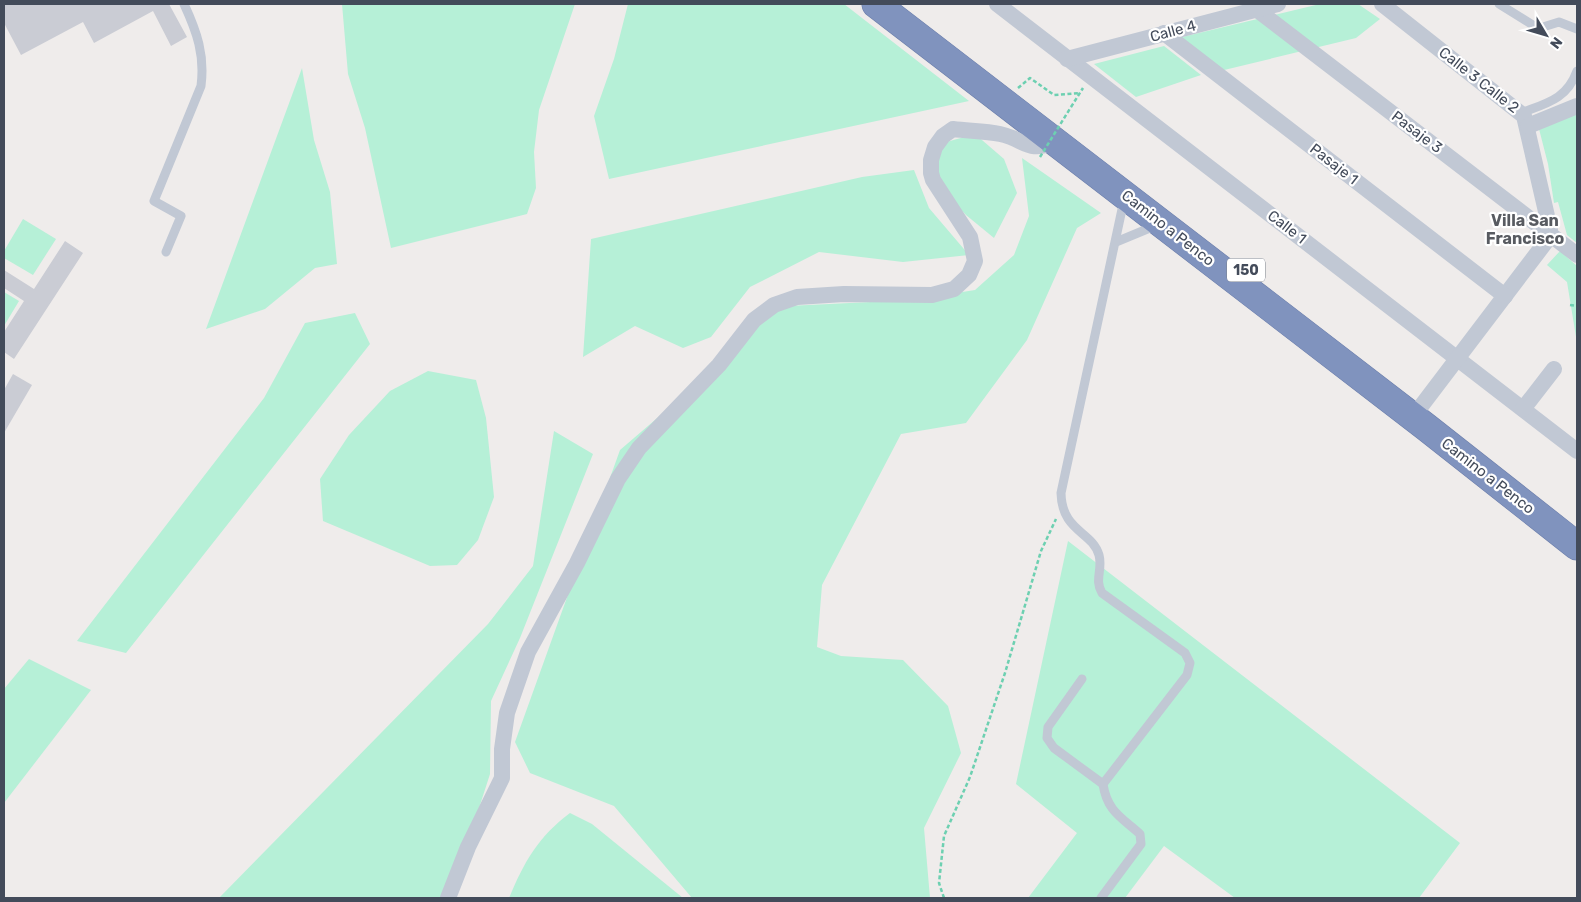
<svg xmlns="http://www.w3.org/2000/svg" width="1581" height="902" font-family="Rubik,sans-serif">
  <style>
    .green { fill: #b6f0d7 }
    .building { fill: #caccd4 }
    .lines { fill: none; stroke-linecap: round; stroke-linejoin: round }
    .highway-casing { stroke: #6b7eaa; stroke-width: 29 }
    .path { stroke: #6dd0b1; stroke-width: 2.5; stroke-dasharray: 4 2.5; stroke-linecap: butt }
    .lane { stroke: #c1c8d4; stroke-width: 9 }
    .street { stroke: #c1c8d4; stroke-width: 16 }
    .highway { stroke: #8093be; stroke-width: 28 }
    .path-bridge { stroke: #6dd0b1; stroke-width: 2.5; stroke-dasharray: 4 2.5; stroke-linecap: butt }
    .labels { text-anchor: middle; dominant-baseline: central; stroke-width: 4.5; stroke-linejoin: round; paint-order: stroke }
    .shield { fill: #fff; stroke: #7b818c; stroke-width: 1 }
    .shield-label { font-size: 14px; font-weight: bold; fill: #434b5a }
    .street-label { font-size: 15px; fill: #434b5a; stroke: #fff }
    .neighbourhood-label { font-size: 16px; font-weight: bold; fill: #585b61; stroke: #fff }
  </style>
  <rect width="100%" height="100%" fill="#efeceb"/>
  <g class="green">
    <path d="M 342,4 L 575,4 L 539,110 L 534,152 L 536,188 L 527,214 L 391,248 L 365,128 L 348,74 Z"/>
    <path d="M 628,4 L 844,4 L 969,101 L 609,179 L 594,116 L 614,59 Z"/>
    <path d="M 1320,4 L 1358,4 L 1380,19 L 1356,38 L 1220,71 L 1178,38 Z"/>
    <path d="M 1164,46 L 1201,75 L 1136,97 L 1094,64 Z"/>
    <path d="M 302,68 L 314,140 L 330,192 L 337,264 L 315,268 L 265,309 L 206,329 Z"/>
    <path d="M 1577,112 L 1577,243 L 1567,235 L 1558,202 L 1554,203 L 1548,164 L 1538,125 Z"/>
    <path d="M 975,134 L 1004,159 L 1017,193 L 994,238 L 966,215 L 939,187 L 932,146 Z"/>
    <path d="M 1022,158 L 1101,213 L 1077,228 L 1027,340 L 966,423 L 901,434 L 822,585 L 817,647 L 841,656 L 903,660 L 948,706 L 961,753 L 924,828 L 930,898 L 692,898 L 614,806 L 530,773 L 515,742 L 620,450 L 705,377 L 767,307 L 912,300 L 975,290 L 1014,255 L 1029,216 Z"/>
    <path d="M 914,170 L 929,208 L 969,255 L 903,262 L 819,252 L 750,287 L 711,337 L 683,348 L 635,326 L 583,357 L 591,239 L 862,177 Z"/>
    <path d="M 23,219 L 56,239 L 33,275 L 4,258 L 4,251 Z"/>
    <path d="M 1560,251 L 1577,266 L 1577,343 L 1567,282 L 1547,265 Z"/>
    <path d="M 4,292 L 19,301 L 4,326 Z"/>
    <path d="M 355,313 L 370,344 L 126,653 L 77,641 L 264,398 L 305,323 Z"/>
    <path d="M 428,371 L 476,380 L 486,418 L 494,497 L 478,540 L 457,565 L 430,566 L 323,521 L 320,479 L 349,435 L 390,391 Z"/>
    <path d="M 554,431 L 593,454 L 520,638 L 491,701 L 490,774 L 450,898 L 219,898 L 488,624 L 533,566 Z"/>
    <path d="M 1068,541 L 1460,843 L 1419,898 L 1235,898 L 1164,846 L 1125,898 L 1028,898 L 1077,833 L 1016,784 Z"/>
    <path d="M 29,659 L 91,690 L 4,803 L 4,689 Z"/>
    <path d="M 570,813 L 592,824 L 683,898 L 509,898 C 524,862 538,837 570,813 Z"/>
  </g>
  <g class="building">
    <path d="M 4,4 L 169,4 L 187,37 L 171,46 L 153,11 L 94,43 L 83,22 L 21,55 L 4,23 Z"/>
    <path d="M 65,241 L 83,253 L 14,359 L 4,352 L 4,332 L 24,301 L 4,288 L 4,270 L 34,289 Z"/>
    <path d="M 13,374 L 32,385 L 4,433 L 4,390 Z"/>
  </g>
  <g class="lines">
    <g class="highway-casing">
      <path id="highway" d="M 876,4 L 1426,427 L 1577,546"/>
    </g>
    <g class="path">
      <path d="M 1018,88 L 1030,78 L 1054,95 L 1080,93"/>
      <path d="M 1071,107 L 1083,88"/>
      <path d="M 1570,305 L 1577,306"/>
      <path d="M 944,898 L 939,883 L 944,836 L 970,777 L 1005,673 L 1041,551 L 1056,519"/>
    </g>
    <g class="lane">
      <path d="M 1499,4 L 1536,27 L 1543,27 L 1559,22 L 1577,29"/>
      <path d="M 1521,113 C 1547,103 1567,99 1577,71"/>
      <path d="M 1116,242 L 1157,225"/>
      <path d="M 166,252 L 181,216 L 154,201 L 201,86 C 205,55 197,32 184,4"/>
      <path d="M 1082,679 L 1048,727 L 1047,738 L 1054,748 L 1103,784"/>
      <path d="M 1101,898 L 1141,844 L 1140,834 C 1121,817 1107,811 1103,784 L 1187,675 L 1190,663 L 1185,653 L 1102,593 C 1094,580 1103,569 1099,555 C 1092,531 1062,532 1061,493 L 1124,200"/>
    </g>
    <g class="street">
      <path d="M 997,4 L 1577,451"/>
      <path d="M 1382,4 L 1524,116 L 1550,229 L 1548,239 L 1422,405"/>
      <path d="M 1256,9 L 1577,255"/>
      <path d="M 1164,33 L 1505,296"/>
      <path d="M 1067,59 L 1278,4"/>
      <path d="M 1528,126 L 1577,106"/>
      <path d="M 1523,409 L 1554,369"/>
      <path d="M 448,898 L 468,847 L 502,778 L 502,749 L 507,713 L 528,652 L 577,563 L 618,479 L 639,448 L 719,365 L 754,320 L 774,305 L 797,297 L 844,294 L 932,295 L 954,289 L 969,275 L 975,261 L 970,237 L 933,180 L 931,173 L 931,160 L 935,147 L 943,136 L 953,129 C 969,131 985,131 1000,134 C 1027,140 1026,153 1056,142"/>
    </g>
    <use href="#highway" class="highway"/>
    <path class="path-bridge" d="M 1040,157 L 1071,107"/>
  </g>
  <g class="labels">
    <rect class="shield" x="1227" y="258.5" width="38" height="23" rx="4"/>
    <g class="shield-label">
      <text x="1246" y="270">150</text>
    </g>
    <g class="street-label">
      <text transform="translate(1173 31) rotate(-15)">Calle 4</text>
      <text transform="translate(1479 80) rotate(38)">Calle 3 Calle 2</text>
      <text transform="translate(1417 132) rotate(37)">Pasaje 3</text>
      <text transform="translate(1334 164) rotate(38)">Pasaje 1</text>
      <text transform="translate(1287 227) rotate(38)">Calle 1</text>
      <text transform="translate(1168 228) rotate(38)">Camino a Penco</text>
      <text transform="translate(1488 476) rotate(38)">Camino a Penco</text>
    </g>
    <g class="neighbourhood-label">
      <text x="1525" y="220">Villa San<tspan x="1525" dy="18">Francisco</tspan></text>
    </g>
  </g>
  <rect width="1581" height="902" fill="none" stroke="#434b5a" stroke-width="10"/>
  <g transform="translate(1546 35) rotate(128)" stroke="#ffffff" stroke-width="4" paint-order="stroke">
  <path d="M0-4L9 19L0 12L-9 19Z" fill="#434b5a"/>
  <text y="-8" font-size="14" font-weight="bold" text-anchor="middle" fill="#434b5a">N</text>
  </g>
</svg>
